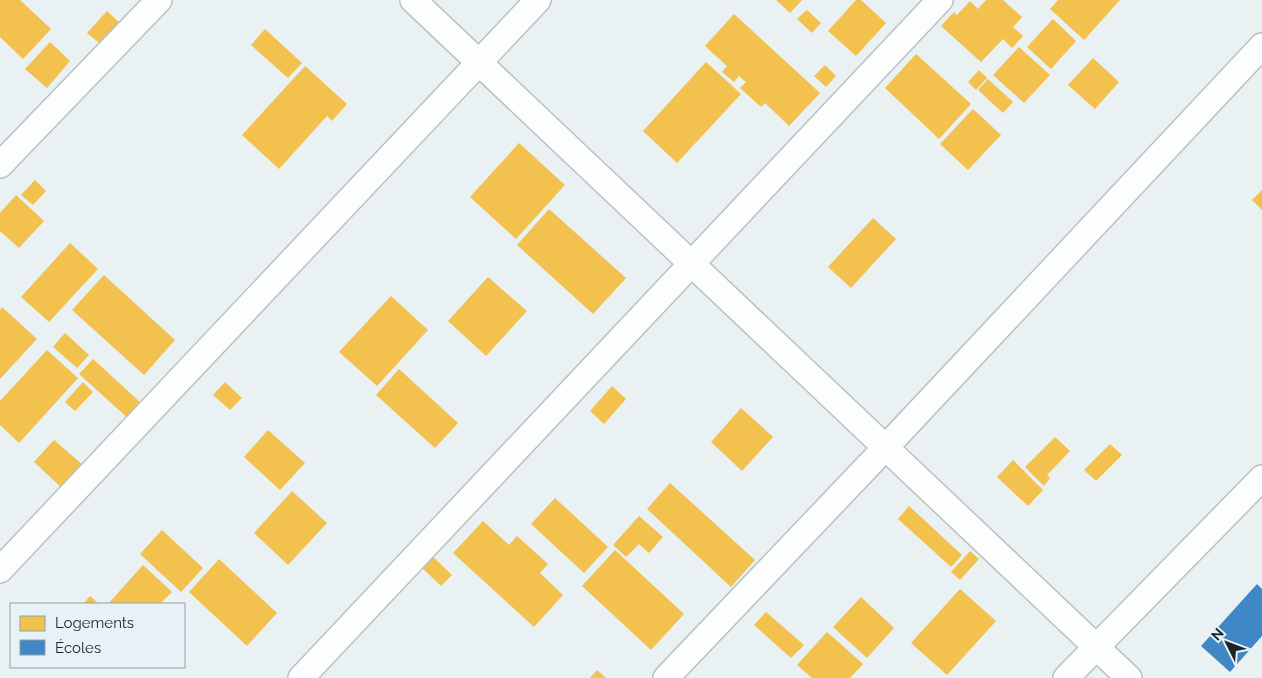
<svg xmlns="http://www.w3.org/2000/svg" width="1262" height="678" font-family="Raleway,sans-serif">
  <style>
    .homes { fill: #f2c14e }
    .schools { fill: #3f88c5 }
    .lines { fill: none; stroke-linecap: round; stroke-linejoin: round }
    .minor-casing { stroke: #bcc1c3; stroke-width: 28 }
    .minor { stroke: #fcfdfd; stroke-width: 25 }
  </style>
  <rect width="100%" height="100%" fill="#eaf1f3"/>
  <g class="homes">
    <path d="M 0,0 L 20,0 L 51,29 L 23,59 L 0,37 Z"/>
    <path d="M 776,0 L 802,0 L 790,13 Z"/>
    <path d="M 856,0 L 861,0 L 886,23 L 856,56 L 828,31 Z"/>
    <path d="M 986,0 L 1003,0 L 1022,17 L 1013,27 L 1023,36 L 1012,48 L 1003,39 L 981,62 L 941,26 L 954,12 L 957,15 L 970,1 L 978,9 Z"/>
    <path d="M 1058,0 L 1120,0 L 1084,40 L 1050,9 Z"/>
    <path d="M 807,10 L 821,23 L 812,33 L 797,19 Z"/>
    <path d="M 107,11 L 122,25 L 103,46 L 87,33 Z"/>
    <path d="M 734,14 L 820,93 L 789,126 L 765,103 L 761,107 L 740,88 L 746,82 L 739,76 L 734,82 L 722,72 L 727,66 L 705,46 Z"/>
    <path d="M 1053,19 L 1076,41 L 1051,69 L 1027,47 Z"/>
    <path d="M 265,29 L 302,63 L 288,78 L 251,45 Z"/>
    <path d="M 50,42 L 70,61 L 47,88 L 25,69 Z"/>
    <path d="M 1019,47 L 1050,75 L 1024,103 L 993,75 Z"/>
    <path d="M 916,54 L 971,104 L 939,139 L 885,88 Z"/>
    <path d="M 1093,58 L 1119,82 L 1095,109 L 1068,85 Z"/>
    <path d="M 706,62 L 741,94 L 677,163 L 643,131 Z"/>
    <path d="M 825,65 L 836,76 L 826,87 L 814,76 Z"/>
    <path d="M 305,66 L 347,104 L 332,121 L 327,116 L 279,169 L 242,135 Z"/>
    <path d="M 979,70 L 987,78 L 976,90 L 968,82 Z"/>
    <path d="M 988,79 L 1013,102 L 1003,113 L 978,90 Z"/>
    <path d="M 973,109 L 1001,135 L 968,170 L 940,144 Z"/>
    <path d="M 519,143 L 565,185 L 516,239 L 470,197 Z"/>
    <path d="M 35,180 L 46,191 L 33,205 L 21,195 Z"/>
    <path d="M 1262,190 L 1262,210 L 1252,200 Z"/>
    <path d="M 16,195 L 44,221 L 19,248 L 0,231 L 0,213 Z"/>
    <path d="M 549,209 L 626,278 L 593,314 L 517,245 Z"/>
    <path d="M 873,218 L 896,239 L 851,288 L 828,267 Z"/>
    <path d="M 70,243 L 98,269 L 49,322 L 21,297 Z"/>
    <path d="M 104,275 L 175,340 L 144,375 L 72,310 Z"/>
    <path d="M 488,277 L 527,311 L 486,356 L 448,321 Z"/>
    <path d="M 391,296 L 428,330 L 377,386 L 339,352 Z"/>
    <path d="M 2,307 L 37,339 L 0,379 L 0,310 Z"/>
    <path d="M 65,333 L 89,355 L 77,368 L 53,347 Z"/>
    <path d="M 47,350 L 78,378 L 19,443 L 0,425 L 0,401 Z"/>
    <path d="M 93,359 L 143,405 L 130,420 L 79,374 Z"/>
    <path d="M 399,369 L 458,423 L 435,448 L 376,395 Z"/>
    <path d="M 83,382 L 93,392 L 75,411 L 65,402 Z"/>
    <path d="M 225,382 L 242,398 L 230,410 L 213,395 Z"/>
    <path d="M 612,386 L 626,399 L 604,424 L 590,411 Z"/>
    <path d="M 741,408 L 773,437 L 742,471 L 711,442 Z"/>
    <path d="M 268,430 L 305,463 L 280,490 L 244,457 Z"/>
    <path d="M 1055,437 L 1070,451 L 1047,475 L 1050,478 L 1044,486 L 1025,467 Z"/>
    <path d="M 54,440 L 84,466 L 63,489 L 34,462 Z"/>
    <path d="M 1110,444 L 1122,455 L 1096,481 L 1084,470 Z"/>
    <path d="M 1013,460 L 1043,490 L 1028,506 L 997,477 Z"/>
    <path d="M 670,483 L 755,560 L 731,587 L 647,509 Z"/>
    <path d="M 292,491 L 327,523 L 288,565 L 254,533 Z"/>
    <path d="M 555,498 L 608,547 L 584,573 L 531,524 Z"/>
    <path d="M 909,506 L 962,555 L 951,567 L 898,519 Z"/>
    <path d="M 639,516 L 663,537 L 649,553 L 639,544 L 626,557 L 613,545 Z"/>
    <path d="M 483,521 L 509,545 L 517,536 L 548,564 L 540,573 L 563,595 L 534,627 L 453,553 Z"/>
    <path d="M 162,530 L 203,568 L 181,592 L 140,554 Z"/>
    <path d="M 615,550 L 684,614 L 651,650 L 582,586 Z"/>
    <path d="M 970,551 L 979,559 L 960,580 L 951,572 Z"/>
    <path d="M 430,554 L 452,575 L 441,586 L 419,565 Z"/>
    <path d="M 219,559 L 277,613 L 247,646 L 189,592 Z"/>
    <path d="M 143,565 L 172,592 L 160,604 L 108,604 Z"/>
    <path d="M 960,589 L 996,621 L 947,675 L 911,643 Z"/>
    <path d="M 90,596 L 99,604 L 83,604 Z"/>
    <path d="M 861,597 L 894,628 L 867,658 L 833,627 Z"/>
    <path d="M 766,612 L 804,645 L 791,658 L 754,625 Z"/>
    <path d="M 827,632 L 863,664 L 850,678 L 812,678 L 797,665 Z"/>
    <path d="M 597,670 L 606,678 L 590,678 Z"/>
  </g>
  <path class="schools" d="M 1257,584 L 1262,589 L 1262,636 L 1230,672 L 1201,646 Z"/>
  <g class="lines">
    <g class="minor-casing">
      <g id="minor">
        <path d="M 413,0 L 1129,678"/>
        <path d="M 0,165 L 159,0"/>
        <path d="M 0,570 L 538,0"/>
        <path d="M 301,678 L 940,0"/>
        <path d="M 666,678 L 886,447 L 1262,46"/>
        <path d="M 1066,678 L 1262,478"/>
      </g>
    </g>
    <use href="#minor" class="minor"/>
  </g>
  <rect x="10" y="603" width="175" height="65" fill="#e6f2f7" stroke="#969fa3"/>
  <rect x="20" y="616" width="25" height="15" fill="#f2c14e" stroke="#969fa3"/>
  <text x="55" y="628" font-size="15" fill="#1e2324">Logements</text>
  <rect x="20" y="640" width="25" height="15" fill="#3f88c5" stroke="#969fa3"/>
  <text x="55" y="653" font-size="15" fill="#1e2324">Écoles</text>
  <g transform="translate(1227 643) rotate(312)" stroke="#e6f2f7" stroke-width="4" paint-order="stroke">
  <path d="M0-4L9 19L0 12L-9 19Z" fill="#1e2324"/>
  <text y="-8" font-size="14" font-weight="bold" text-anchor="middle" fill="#1e2324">N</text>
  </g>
</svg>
